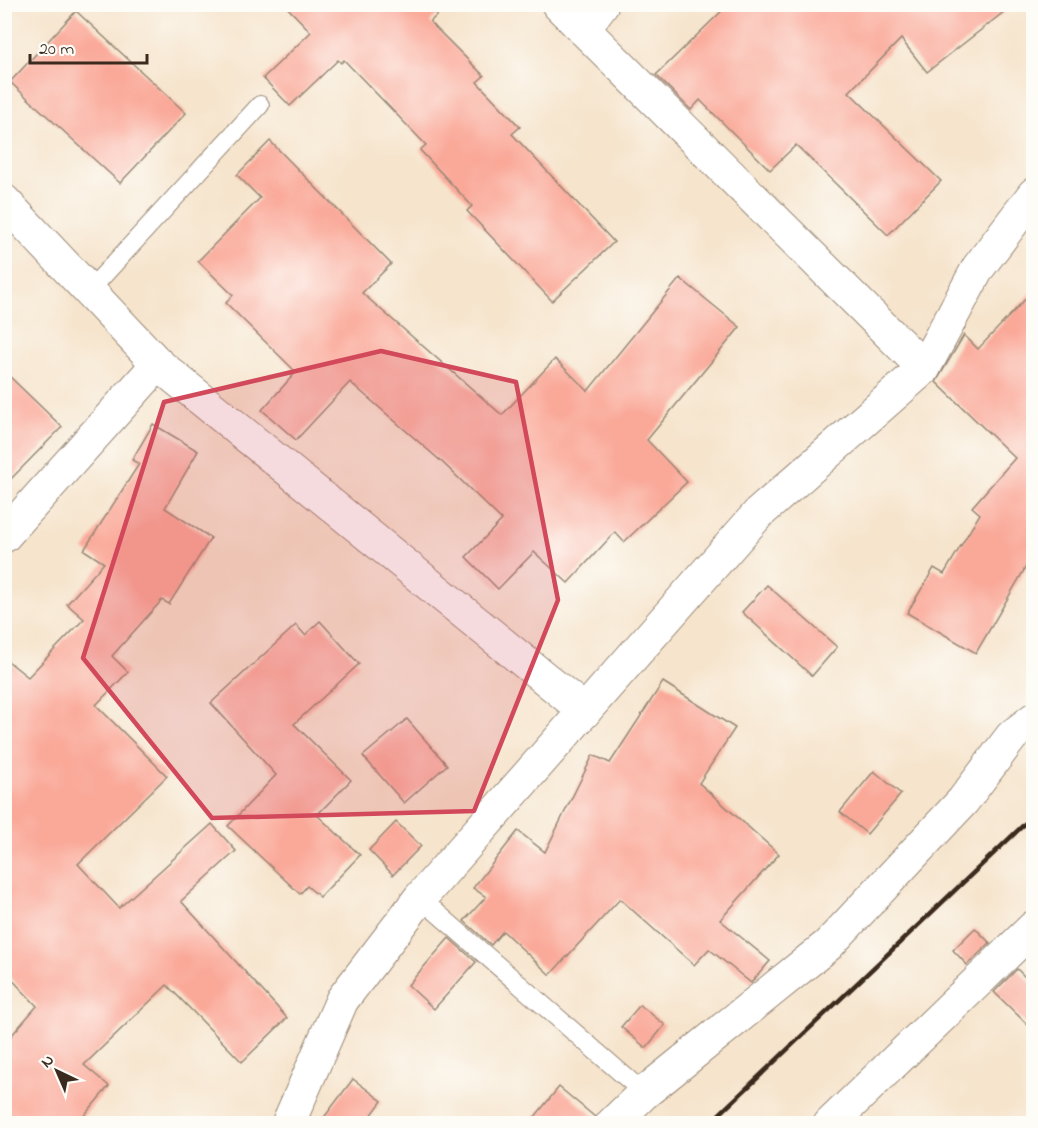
<svg xmlns="http://www.w3.org/2000/svg" width="1038" height="1128" font-family="'Indie Flower',sans-serif">
  <style>
    .building { fill: #faa898 }
    .lines { fill: none; stroke-linecap: round; stroke-linejoin: round }
    .lane-casing { stroke: #988775; stroke-width: 20 }
    .street-casing { stroke: #988775; stroke-width: 35 }
    .lane { stroke: #fff; stroke-width: 18 }
    .street { stroke: #fff; stroke-width: 33 }
    .rail { stroke: #3b2a1e; stroke-width: 4.5 }
    .marked { fill: #d1495b; fill-opacity: 0.2; stroke: #d1495b; stroke-width: 4.5; stroke-linejoin: round }
  </style>
  <rect width="100%" height="100%" fill="#fdfcf7"/>
  <filter id="ink" filterUnits="userSpaceOnUse"><feTurbulence type="fractalNoise" baseFrequency=".0167" numOctaves="2"/><feDisplacementMap in="SourceGraphic" scale="12" xChannelSelector="R" yChannelSelector="G"/><feConvolveMatrix kernelMatrix="1 2 1 2 8 2 1 2 1" color-interpolation-filters="sRGB"/></filter>
  <filter id="wash" filterUnits="userSpaceOnUse"><feTurbulence type="fractalNoise" baseFrequency=".008" numOctaves="4" result="noise"/><feDisplacementMap in="SourceGraphic" scale="24" xChannelSelector="R" yChannelSelector="G"/><feGaussianBlur stdDeviation="1.35" result="paint"/><feColorMatrix in="noise" values="0 0 0 0 0 0 0 0 0 0 0 0 0 0 0 0 0 1.4 0 .05"/><feComposite in="paint" operator="in"/></filter>
  <g filter="url(#wash)">
    <rect width="100%" height="100%" fill="#f6e4cc"/>
    <g id="blocks">
      <g class="building">
        <path d="M 284,4 L 448,4 L 430,22 L 484,76 L 477,82 L 520,127 L 512,134 L 614,242 L 552,301 L 467,211 L 472,206 L 420,150 L 426,145 L 344,60 L 341,63 L 338,60 L 290,106 L 263,78 L 311,32 Z"/>
        <path d="M 729,4 L 1014,4 L 927,72 L 901,39 L 849,92 L 941,181 L 888,235 L 796,145 L 770,170 L 700,100 L 691,110 L 656,75 Z"/>
        <path d="M 76,11 L 186,113 L 120,183 L 10,82 Z"/>
        <path d="M 270,141 L 391,264 L 362,293 L 502,415 L 555,359 L 588,391 L 680,278 L 740,327 L 647,440 L 687,482 L 624,542 L 615,532 L 568,583 L 534,552 L 498,589 L 466,557 L 502,520 L 443,463 L 350,382 L 296,440 L 262,410 L 296,372 L 226,303 L 233,295 L 198,261 L 260,198 L 237,175 Z"/>
        <path d="M 1034,290 L 1034,553 L 976,653 L 907,613 L 934,568 L 944,574 L 980,514 L 972,507 L 1015,458 L 936,382 L 964,335 L 978,349 Z"/>
        <path d="M 4,371 L 62,427 L 4,486 Z"/>
        <path d="M 153,424 L 198,451 L 165,508 L 211,538 L 169,604 L 162,600 L 112,656 L 128,672 L 96,705 L 167,776 L 78,864 L 119,908 L 212,824 L 236,851 L 181,901 L 287,1018 L 242,1062 L 167,985 L 84,1065 L 109,1086 L 77,1124 L 4,1124 L 4,1044 L 37,1006 L 4,971 L 4,658 L 28,677 L 84,619 L 67,604 L 104,563 L 84,550 L 139,464 L 132,460 Z"/>
        <path d="M 767,585 L 837,647 L 812,676 L 742,612 Z"/>
        <path d="M 320,621 L 359,664 L 294,724 L 351,780 L 317,815 L 360,855 L 320,897 L 307,886 L 300,894 L 228,826 L 276,775 L 211,703 L 296,625 L 305,635 Z"/>
        <path d="M 663,682 L 735,728 L 699,783 L 779,854 L 720,920 L 770,961 L 751,983 L 709,949 L 694,965 L 620,899 L 550,975 L 503,931 L 491,945 L 464,921 L 486,897 L 473,888 L 518,831 L 545,852 L 593,755 L 610,763 Z"/>
        <path d="M 407,719 L 447,765 L 404,803 L 363,756 Z"/>
        <path d="M 874,771 L 901,794 L 867,834 L 840,812 Z"/>
        <path d="M 396,822 L 421,846 L 393,875 L 369,850 Z"/>
        <path d="M 975,928 L 990,943 L 967,965 L 953,950 Z"/>
        <path d="M 449,938 L 476,962 L 434,1009 L 408,985 Z"/>
        <path d="M 1017,969 L 1034,986 L 1034,1031 L 994,992 Z"/>
        <path d="M 640,1005 L 665,1025 L 646,1048 L 621,1027 Z"/>
        <path d="M 353,1079 L 382,1101 L 365,1124 L 319,1124 Z"/>
        <path d="M 559,1087 L 595,1117 L 594,1124 L 529,1124 Z"/>
      </g>
    </g>
  </g>
  <g filter="url(#ink)">
    <use href="#blocks" fill-opacity="0" stroke="#988775" stroke-width="1.5"/>
    <g class="lines">
      <g class="lane-casing">
        <g id="lane">
          <path d="M 88,292 L 260,105"/>
          <path d="M 420,898 L 644,1093"/>
        </g>
      </g>
      <g class="street-casing">
        <g id="street">
          <path d="M 558,4 L 924,368"/>
          <path d="M 583,29 L 602,4"/>
          <path d="M 4,201 L 158,364 L 585,711"/>
          <path d="M 4,536 L 158,364"/>
          <path d="M 288,1124 L 342,1000 L 420,898 L 758,514 L 924,368 L 978,268 L 1034,194"/>
          <path d="M 612,1124 L 644,1093 L 828,945 L 963,801 L 1012,736 L 1034,719"/>
          <path d="M 830,1124 L 1034,927"/>
        </g>
      </g>
      <use href="#lane" class="lane"/>
      <use href="#street" class="street"/>
      <path class="rail" d="M 709,1124 L 1034,815"/>
    </g>
  </g>
  <path class="marked" d="M 381,351 L 516,382 L 558,600 L 474,811 L 212,818 L 83,658 L 164,402 Z"/>
  <rect width="1038" height="1128" fill="none" stroke="#fdfcf7" stroke-width="24"/>
  <g transform="translate(57 1071) rotate(316)" stroke="#fdfcf7" stroke-width="4.5" paint-order="stroke">
  <path d="M0-4.5L10 22L0 15L-10 22Z" fill="#3b2a1e"/>
  <text y="-9" font-size="16" font-weight="bold" text-anchor="middle" fill="#3b2a1e">N</text>
  </g>
  <path d="M30 54v9h117v-9" fill="none" stroke="#3b2a1e" stroke-width="3"/>
  <text x="39" y="54" font-size="18" fill="#3b2a1e" stroke="#fdfcf7" stroke-width="4.5" paint-order="stroke">20 m</text>
</svg>
